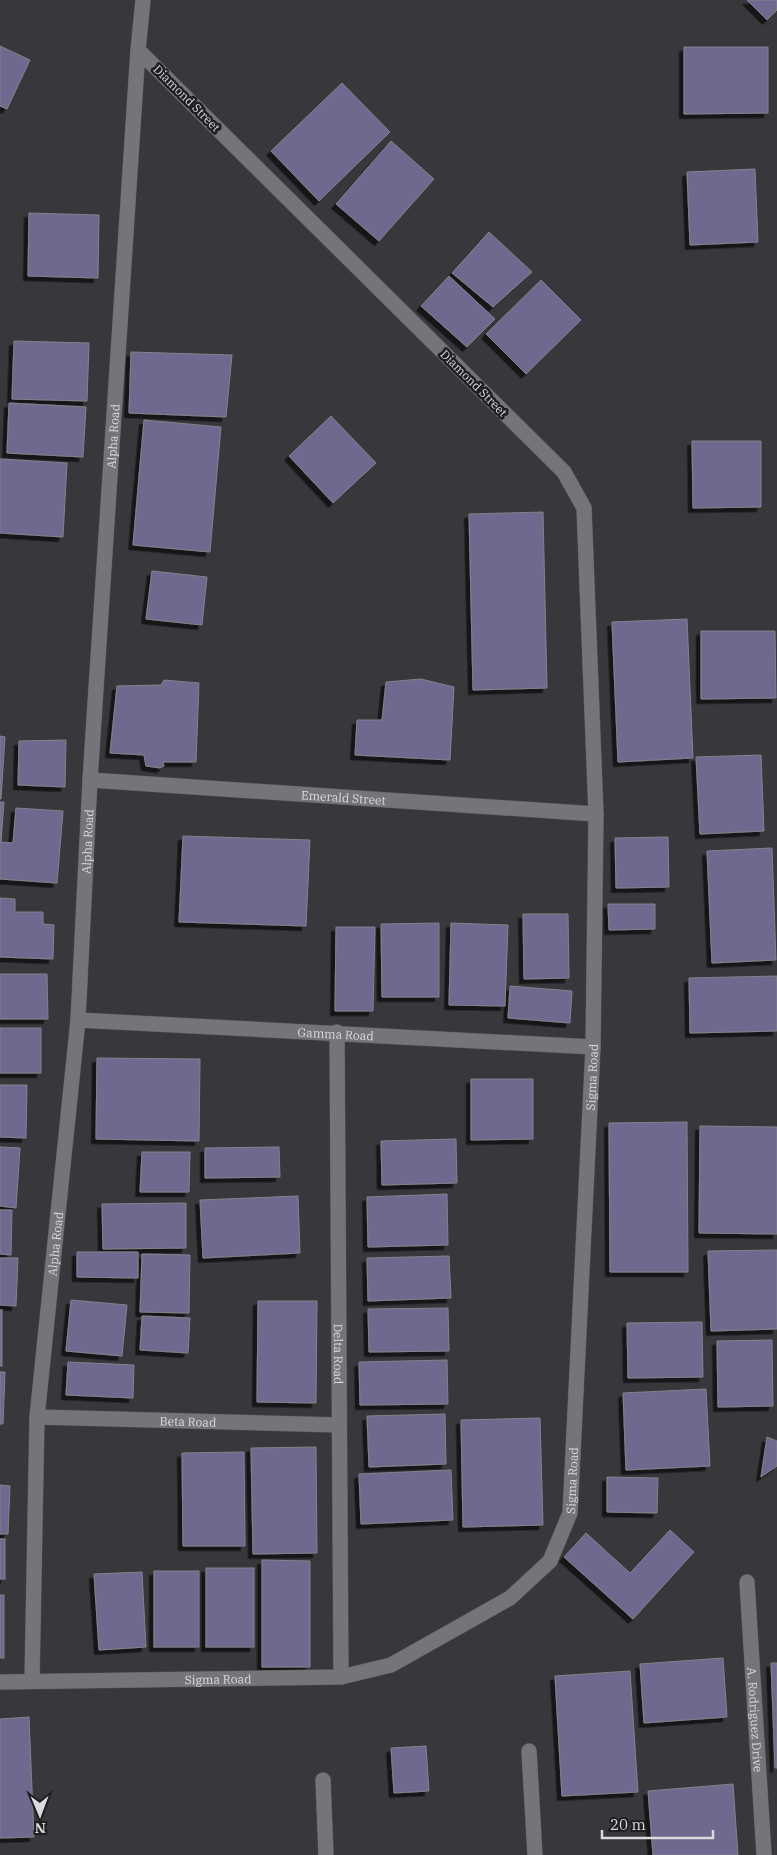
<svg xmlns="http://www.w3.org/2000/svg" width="777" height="1855" font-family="'IBM Plex Serif',serif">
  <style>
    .building { fill: #6d698f; stroke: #84838a; filter: url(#shadow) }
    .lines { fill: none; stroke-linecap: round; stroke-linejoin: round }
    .minor-casing { stroke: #545357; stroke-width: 16 }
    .minor { stroke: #74747a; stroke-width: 15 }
    .labels { text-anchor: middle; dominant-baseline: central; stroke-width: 5; stroke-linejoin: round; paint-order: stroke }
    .street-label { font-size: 12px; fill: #dbdbde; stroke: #1f1f21 }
  </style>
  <defs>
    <filter id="shadow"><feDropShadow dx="-4.5" dy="4.5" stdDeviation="0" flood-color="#0009"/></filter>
  </defs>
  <rect width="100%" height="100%" fill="#37373c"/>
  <g class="building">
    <path d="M 747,0 L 777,0 L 777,10 L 767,20 Z"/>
    <path d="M 0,46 L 30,60 L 7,109 L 0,106 Z"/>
    <path d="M 684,47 L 768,47 L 768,113 L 684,114 Z"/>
    <path d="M 342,83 L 390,132 L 319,201 L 271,151 Z"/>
    <path d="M 391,141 L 434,179 L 379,241 L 336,204 Z"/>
    <path d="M 755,169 L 758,242 L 690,245 L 687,172 Z"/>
    <path d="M 29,213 L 99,215 L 98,278 L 28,276 Z"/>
    <path d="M 489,232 L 532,272 L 493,307 L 452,273 Z"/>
    <path d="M 449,276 L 495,319 L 467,347 L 421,306 Z"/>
    <path d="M 541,280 L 581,320 L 526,374 L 486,334 Z"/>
    <path d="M 14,341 L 89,343 L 87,401 L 12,399 Z"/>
    <path d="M 131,352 L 232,355 L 226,417 L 129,413 Z"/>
    <path d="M 9,403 L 86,407 L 83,457 L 7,453 Z"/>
    <path d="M 331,416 L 376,463 L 333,503 L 289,456 Z"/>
    <path d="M 144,420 L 221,427 L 210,552 L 133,545 Z"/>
    <path d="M 692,441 L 761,441 L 761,507 L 693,508 Z"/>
    <path d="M 0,459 L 67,463 L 63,537 L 0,533 Z"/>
    <path d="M 543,512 L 547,688 L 473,690 L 469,514 Z"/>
    <path d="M 152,571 L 207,577 L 202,625 L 146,619 Z"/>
    <path d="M 687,619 L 693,758 L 618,762 L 612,622 Z"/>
    <path d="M 701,631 L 775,631 L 776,698 L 701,699 Z"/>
    <path d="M 421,679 L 454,687 L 450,760 L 355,755 L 357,720 L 382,720 L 386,682 Z"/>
    <path d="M 164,680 L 199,683 L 196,762 L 163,762 L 164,766 L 160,768 L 146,766 L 144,755 L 110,753 L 117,686 L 161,685 Z"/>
    <path d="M 0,736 L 5,737 L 1,799 L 0,799 Z"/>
    <path d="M 66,740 L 65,787 L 18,785 L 19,741 Z"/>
    <path d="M 761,755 L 764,831 L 700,834 L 696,757 Z"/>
    <path d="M 0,802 L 4,802 L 1,842 L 13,843 L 16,808 L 63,811 L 57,883 L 0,879 Z"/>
    <path d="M 183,836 L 310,840 L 306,926 L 179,922 Z"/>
    <path d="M 668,837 L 669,887 L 616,888 L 615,838 Z"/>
    <path d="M 772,848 L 776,960 L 712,963 L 707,851 Z"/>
    <path d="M 0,898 L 15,899 L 15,912 L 43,912 L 43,924 L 54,925 L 53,959 L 0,957 Z"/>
    <path d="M 608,904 L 655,904 L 655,929 L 609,930 Z"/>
    <path d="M 523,914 L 568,914 L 569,978 L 524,979 Z"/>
    <path d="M 439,923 L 439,997 L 382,997 L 381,924 Z"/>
    <path d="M 451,923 L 508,925 L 505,1006 L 449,1005 Z"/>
    <path d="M 336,927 L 375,927 L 373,1011 L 335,1011 Z"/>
    <path d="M 0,974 L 47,974 L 48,1019 L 0,1019 Z"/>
    <path d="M 777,976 L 777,1031 L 690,1033 L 689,978 Z"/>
    <path d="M 510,986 L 572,991 L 570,1023 L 508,1018 Z"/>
    <rect x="0" y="1028" width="41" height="45"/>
    <path d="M 97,1058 L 200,1059 L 199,1141 L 96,1139 Z"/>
    <path d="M 471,1079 L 533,1079 L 533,1139 L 471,1140 Z"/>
    <path d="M 0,1085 L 27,1085 L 26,1138 L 0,1137 Z"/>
    <path d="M 687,1122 L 688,1272 L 610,1272 L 609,1123 Z"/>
    <path d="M 700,1126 L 777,1127 L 777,1234 L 699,1233 Z"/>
    <path d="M 456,1139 L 457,1183 L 382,1185 L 381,1141 Z"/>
    <path d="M 0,1147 L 20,1148 L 16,1208 L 0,1206 Z"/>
    <path d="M 279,1147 L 280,1177 L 205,1178 L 205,1148 Z"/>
    <path d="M 142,1152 L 190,1152 L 189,1192 L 140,1192 Z"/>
    <path d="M 447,1194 L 448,1245 L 368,1247 L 367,1197 Z"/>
    <path d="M 298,1196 L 300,1253 L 203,1258 L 200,1200 Z"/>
    <path d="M 186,1203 L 186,1248 L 103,1249 L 102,1204 Z"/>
    <path d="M 0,1210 L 12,1210 L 11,1255 L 0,1254 Z"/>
    <path d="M 777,1250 L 777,1329 L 711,1331 L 708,1251 Z"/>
    <path d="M 77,1252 L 138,1252 L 138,1278 L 77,1277 Z"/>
    <path d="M 142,1254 L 190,1255 L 189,1313 L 140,1312 Z"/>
    <path d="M 449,1256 L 451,1298 L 368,1301 L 367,1258 Z"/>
    <path d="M 0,1258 L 18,1258 L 16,1306 L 0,1305 Z"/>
    <path d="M 71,1300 L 127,1305 L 122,1356 L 66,1351 Z"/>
    <path d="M 258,1301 L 317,1301 L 316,1403 L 257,1402 Z"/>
    <path d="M 448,1308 L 449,1351 L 369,1352 L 368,1309 Z"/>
    <rect x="0" y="1310" width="2" height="56"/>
    <path d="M 142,1316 L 190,1318 L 188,1353 L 140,1350 Z"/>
    <path d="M 702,1322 L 703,1377 L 628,1378 L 627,1323 Z"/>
    <path d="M 772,1340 L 773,1406 L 718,1407 L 717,1341 Z"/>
    <path d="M 447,1360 L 448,1404 L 360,1405 L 359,1362 Z"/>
    <path d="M 68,1362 L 134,1365 L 133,1398 L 66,1395 Z"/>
    <path d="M 0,1372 L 5,1372 L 3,1424 L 0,1424 Z"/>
    <path d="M 706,1389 L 710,1466 L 626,1470 L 623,1393 Z"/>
    <path d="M 445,1414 L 446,1464 L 369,1467 L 367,1416 Z"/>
    <path d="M 540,1418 L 543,1525 L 463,1527 L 461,1420 Z"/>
    <path d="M 767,1437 L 777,1441 L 777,1466 L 761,1477 Z"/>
    <path d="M 316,1447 L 317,1553 L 253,1554 L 251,1448 Z"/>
    <path d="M 244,1452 L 245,1546 L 183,1546 L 182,1453 Z"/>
    <path d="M 451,1470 L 453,1520 L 361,1524 L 359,1474 Z"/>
    <path d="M 607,1477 L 658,1478 L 657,1513 L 607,1512 Z"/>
    <path d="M 0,1485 L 10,1486 L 8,1534 L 0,1534 Z"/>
    <path d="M 670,1530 L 694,1552 L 633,1619 L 564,1557 L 586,1533 L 630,1573 Z"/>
    <rect x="0" y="1539" width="5" height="40"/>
    <path d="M 262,1560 L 310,1561 L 310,1667 L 262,1667 Z"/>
    <rect x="206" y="1568" width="48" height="79"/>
    <rect x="154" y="1571" width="45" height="76"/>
    <path d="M 142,1572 L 146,1647 L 99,1650 L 94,1574 Z"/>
    <rect x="0" y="1595" width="4" height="63"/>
    <path d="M 723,1658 L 727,1717 L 644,1723 L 640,1664 Z"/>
    <path d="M 771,1663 L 777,1663 L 777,1768 L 775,1768 Z"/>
    <path d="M 630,1671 L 638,1792 L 562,1796 L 555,1676 Z"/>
    <path d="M 29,1717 L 34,1837 L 0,1838 L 0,1719 Z"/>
    <path d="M 426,1746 L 429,1791 L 394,1793 L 391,1748 Z"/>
    <path d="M 733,1784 L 738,1855 L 653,1855 L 648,1791 Z"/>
  </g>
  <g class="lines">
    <g class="minor-casing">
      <g id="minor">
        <path id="s1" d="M 90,780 L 596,814"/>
        <path id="s2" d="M 78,1020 L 593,1047"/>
        <path id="s3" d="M 337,1032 L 341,1677"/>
        <path id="s4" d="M 37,1417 L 339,1425"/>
        <path id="s5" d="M 747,1582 L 764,1855"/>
        <path id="s6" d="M 32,1681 L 37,1417 L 78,1020 L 90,780 L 138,50 L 143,0"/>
        <path id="s7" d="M 0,1682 L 341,1677 L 391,1665 L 510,1598 L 550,1561 L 570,1513 L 593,1047 L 596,814 L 584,508 L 564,472 L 138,50"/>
        <path d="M 529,1751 L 535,1855"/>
        <path d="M 323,1780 L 326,1855"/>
      </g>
    </g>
    <use href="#minor" class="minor"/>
  </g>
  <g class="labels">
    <g class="street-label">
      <text transform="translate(187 98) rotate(45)">Diamond Street</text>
      <text transform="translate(474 383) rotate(45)">Diamond Street</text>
      <text stroke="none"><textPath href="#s6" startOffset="1248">Alpha Road</textPath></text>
      <text stroke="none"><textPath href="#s1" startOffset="254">Emerald Street</textPath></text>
      <text stroke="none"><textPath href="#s6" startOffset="842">Alpha Road</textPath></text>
      <text stroke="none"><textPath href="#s2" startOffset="258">Gamma Road</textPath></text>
      <text stroke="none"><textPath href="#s7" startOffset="1072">Sigma Road</textPath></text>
      <text stroke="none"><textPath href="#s6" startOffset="438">Alpha Road</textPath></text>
      <text stroke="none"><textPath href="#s3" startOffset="322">Delta Road</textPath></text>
      <text stroke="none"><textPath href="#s4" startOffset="151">Beta Road</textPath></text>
      <text stroke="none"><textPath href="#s7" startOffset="668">Sigma Road</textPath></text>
      <text stroke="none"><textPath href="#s7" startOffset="218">Sigma Road</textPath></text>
      <text stroke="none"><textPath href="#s5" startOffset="138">A. Rodriguez Drive</textPath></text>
    </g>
  </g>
  <g transform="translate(40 1815) rotate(179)" stroke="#1f1f21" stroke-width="4" paint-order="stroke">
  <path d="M0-4L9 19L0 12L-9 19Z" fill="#dbdbde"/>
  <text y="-8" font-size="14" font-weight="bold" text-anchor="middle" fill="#dbdbde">N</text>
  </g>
  <path d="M602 1830v8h111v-8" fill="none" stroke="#dbdbde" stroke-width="2.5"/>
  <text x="610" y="1830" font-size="15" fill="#dbdbde" stroke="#1f1f21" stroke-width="4" paint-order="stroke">20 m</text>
</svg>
